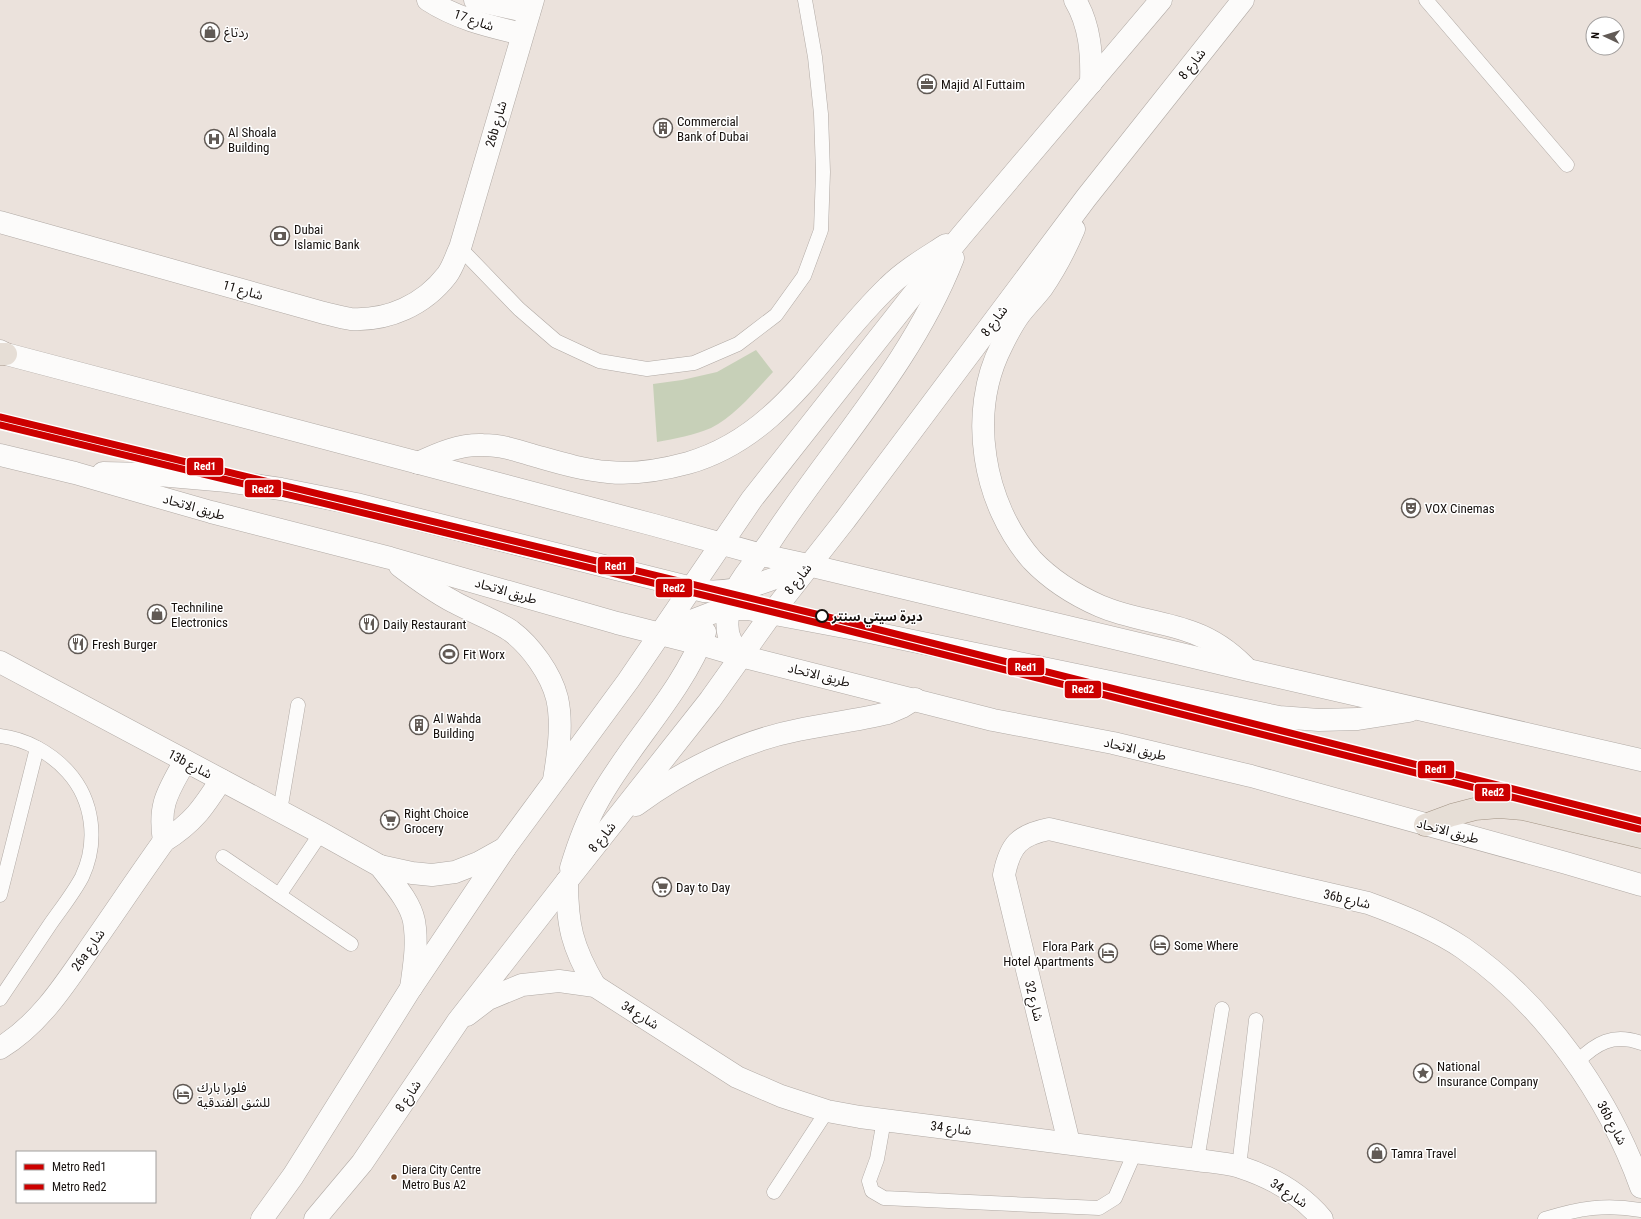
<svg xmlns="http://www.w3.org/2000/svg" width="1641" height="1219" font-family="'Roboto Condensed','Noto Sans Arabic',sans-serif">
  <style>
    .green { fill: #c7d0b8 }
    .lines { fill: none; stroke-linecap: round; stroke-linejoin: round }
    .lane-casing { stroke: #b0a9a4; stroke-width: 15 }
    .street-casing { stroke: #b0a9a4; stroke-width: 23 }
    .secondary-casing { stroke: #b0a9a4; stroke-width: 23 }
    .primary-casing { stroke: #a19283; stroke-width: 23 }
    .lane { stroke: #fcfbfa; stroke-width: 14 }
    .street { stroke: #fcfbfa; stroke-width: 22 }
    .secondary { stroke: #fcfbfa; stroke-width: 22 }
    .primary { stroke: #e6ded6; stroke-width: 22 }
    .metro-1-casing { stroke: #fff; stroke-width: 10 }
    .metro-2-casing { stroke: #fff; stroke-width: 10 }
    .metro-1 { stroke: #c00; stroke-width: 7 }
    .metro-2 { stroke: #c00; stroke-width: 7 }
    .stop-dot { fill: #fff; stroke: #16100d; stroke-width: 2 }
    .bus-dot { fill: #7a4b2a; stroke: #fff; stroke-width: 1.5 }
    .labels { text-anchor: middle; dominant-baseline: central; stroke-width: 3; stroke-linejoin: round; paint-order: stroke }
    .bus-label { font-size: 12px; fill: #16100d; stroke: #fff; text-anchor: start }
    .street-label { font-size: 13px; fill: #16100d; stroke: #fff }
    .poi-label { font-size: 13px; fill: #16100d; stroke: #fff; text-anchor: start }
    .stop-label { font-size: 13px; font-weight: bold; fill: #16100d; stroke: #fff; text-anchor: start }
    .line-badge { stroke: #fff; stroke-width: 1.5 }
    .badge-label { font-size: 11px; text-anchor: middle; font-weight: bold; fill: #fff }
  </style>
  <rect width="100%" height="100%" fill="#ebe2dc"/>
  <path class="green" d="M 756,350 L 773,372 C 756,390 734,417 711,428 C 694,435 675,439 657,442 L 653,384 L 682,380 L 717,372 Z"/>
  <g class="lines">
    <g class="lane-casing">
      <g id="lane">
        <path d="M 1426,0 L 1567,165"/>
        <path d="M 460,248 L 519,309 L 556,341 L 599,361 L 647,369 L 694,363 L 738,344 L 776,315 L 804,276 L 821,230 L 823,172 L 821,114 L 815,57 L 805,0"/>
        <path d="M 0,736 C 26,739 51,753 68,772 C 94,801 98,843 82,877 C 73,894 60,910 49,926 C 33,950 16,975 0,999"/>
        <path d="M 280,811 L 298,705"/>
        <path d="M 223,857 L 351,944"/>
        <path d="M 0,895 L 37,748"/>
        <path d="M 279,895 L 321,833"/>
        <path d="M 1577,1062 C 1596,1043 1613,1033 1641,1043"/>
        <path d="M 884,1120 L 877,1159 L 869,1181 L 872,1191 L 884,1198 L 1099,1208 L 1115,1198 L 1135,1152"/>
        <path d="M 1197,1160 L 1222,1009"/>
        <path d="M 1239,1167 L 1256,1020"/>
        <path d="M 774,1192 L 827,1111"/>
        <path d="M 1545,1219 C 1579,1208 1606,1204 1641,1210"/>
      </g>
    </g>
    <g class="street-casing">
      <g id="street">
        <path d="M 428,0 C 457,19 489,26 522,34"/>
        <path d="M 475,0 L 529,12"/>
        <path d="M 1075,0 C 1090,25 1092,54 1091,83"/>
        <path d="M 0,222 L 324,313 C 333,315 342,318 351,319 C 388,321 424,305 447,275 C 453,267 456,256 460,248 L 533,0"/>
        <path d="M 0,662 L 321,833 L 380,866 L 412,873 L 432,875 L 455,872 L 478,863 L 505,848"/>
        <path d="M 164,841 C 158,804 168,792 185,761"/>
        <path d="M 380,866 C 392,882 410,901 414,921 C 418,944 414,966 411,988"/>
        <path d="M 567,881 C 567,925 572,947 595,986"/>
        <path d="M 467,1015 L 488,999 L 522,985 L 559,981 L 595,986 L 737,1077 L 781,1096 L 827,1111 L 860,1117 L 1197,1160 C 1211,1162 1226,1163 1240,1167 C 1271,1177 1301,1194 1322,1219"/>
        <path d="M 0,1048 C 42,1023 69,978 96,939 C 119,906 141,873 164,841 C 193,823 203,808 221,780"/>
        <path d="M 1069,1143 L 1004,875 C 1010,845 1019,835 1049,829 L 1368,903 C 1401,915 1433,928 1463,948 C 1544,1004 1608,1095 1641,1187"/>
      </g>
    </g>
    <g class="secondary-casing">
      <g id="secondary">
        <path d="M 1074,229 C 1065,250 1055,269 1042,288 C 1035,297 1027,305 1020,314 C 1013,323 1007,335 1002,345 C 967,413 983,504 1032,560 C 1051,580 1075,595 1100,606 C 1130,619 1163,621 1194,633 C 1213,640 1230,652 1244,666"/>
        <path d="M 0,351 L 6,354 L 654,525 L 762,555 L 808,565 L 1248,670 L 1641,760"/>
        <path d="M 0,455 L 75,473 L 211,512 L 390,558 L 617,623 L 700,644 L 741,656 L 993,720 L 1113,743 L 1251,776 L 1566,863 L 1641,885"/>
        <path d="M 418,463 C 439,453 460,444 483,445 C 500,445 516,450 532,455 C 557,462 582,470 608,472 C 634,475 662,470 688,463 C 782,436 822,350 888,287 C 905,270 926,258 946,245"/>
        <path d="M 103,473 L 147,474 L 227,481 L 281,489 L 356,504 L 704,591 C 739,594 775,579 807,565"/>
        <path d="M 400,566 C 417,579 435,592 454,602 C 472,612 493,619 511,631 C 531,646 551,674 557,698 C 563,724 558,755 554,780"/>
        <path d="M 660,633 L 712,613 L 730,609 L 748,609 L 855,629 L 1279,717 L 1319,720 L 1358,719 L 1409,711"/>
        <path d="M 741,656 C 738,651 733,646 731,641 C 723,626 730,602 737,588 C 746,570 761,556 772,539 C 833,446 912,363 953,258"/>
        <path d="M 636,805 C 682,771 741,741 798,730 C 828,724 858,720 888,713 L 902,707 L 915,699"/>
        <path d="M 571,868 C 578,845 586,822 598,801 C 630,743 681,694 705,632"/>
        <path d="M 262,1219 L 293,1176 L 411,988 L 505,848 L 628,681 L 752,499 L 912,296 L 962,235 L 1161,0"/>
        <path d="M 315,1219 L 362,1163 L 458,1021 L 567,881 L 710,700 L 772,613 L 845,520 L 1086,198 L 1243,0"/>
      </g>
    </g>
    <g class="primary-casing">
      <g id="primary">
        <path d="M 0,354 L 6,354"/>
        <path d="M 1425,825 L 1452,815 L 1475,809 L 1499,807 L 1523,809 L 1641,837"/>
      </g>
    </g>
    <use href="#lane" class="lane"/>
    <use href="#street" class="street"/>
    <use href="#secondary" class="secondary"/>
    <use href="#primary" class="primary"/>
    <g class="metro-1-casing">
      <path id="metro-1" d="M 0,417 L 820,615 L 1641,821"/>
    </g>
    <g class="metro-2-casing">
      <path id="metro-2" d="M 0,425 L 818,623 L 1639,829"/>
    </g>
    <use href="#metro-1" class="metro-1"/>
    <use href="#metro-2" class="metro-2"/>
  </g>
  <defs>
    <g id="shop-ring" transform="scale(1)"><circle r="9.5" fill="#fff" stroke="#615a55" stroke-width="1.5"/><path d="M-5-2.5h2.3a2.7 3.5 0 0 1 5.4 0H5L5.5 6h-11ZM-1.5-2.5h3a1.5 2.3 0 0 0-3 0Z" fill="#615a55"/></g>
    <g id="office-ring" transform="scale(1)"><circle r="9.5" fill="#fff" stroke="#615a55" stroke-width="1.5"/><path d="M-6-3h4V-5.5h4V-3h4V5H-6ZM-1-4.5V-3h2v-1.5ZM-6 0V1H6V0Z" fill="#615a55"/></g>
    <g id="building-ring" transform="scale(1)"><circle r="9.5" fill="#fff" stroke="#615a55" stroke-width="1.5"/><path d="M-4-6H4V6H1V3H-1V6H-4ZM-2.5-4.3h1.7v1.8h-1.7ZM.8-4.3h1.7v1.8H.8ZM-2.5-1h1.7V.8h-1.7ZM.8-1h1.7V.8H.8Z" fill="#615a55"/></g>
    <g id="hospital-ring" transform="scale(1)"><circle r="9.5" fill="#fff" stroke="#615a55" stroke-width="1.5"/><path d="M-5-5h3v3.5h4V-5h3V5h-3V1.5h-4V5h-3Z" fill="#615a55"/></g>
    <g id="bank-ring" transform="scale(1)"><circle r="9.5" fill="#fff" stroke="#615a55" stroke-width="1.5"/><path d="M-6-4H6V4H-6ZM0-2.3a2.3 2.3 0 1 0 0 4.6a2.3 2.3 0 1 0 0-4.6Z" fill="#615a55"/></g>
    <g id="theatre-ring" transform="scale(1)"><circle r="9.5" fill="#fff" stroke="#615a55" stroke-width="1.5"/><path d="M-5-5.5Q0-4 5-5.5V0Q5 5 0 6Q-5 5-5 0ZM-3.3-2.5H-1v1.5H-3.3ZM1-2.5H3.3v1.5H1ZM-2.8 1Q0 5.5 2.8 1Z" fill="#615a55"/></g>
    <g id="restaurant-ring" transform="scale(1)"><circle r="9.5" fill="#fff" stroke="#615a55" stroke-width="1.5"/><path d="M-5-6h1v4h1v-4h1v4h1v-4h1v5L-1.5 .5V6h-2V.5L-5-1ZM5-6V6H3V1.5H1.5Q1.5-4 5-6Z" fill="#615a55"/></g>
    <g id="stadium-ring" transform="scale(1)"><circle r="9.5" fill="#fff" stroke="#615a55" stroke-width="1.5"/><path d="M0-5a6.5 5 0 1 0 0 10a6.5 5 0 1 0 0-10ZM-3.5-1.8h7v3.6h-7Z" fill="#615a55"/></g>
    <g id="supermarket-ring" transform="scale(1)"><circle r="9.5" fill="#fff" stroke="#615a55" stroke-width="1.5"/><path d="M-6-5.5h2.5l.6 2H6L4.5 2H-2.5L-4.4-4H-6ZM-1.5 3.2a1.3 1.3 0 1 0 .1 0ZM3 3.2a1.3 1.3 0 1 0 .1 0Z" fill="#615a55"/></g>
    <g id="hotel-ring" transform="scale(1)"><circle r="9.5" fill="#fff" stroke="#615a55" stroke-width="1.5"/><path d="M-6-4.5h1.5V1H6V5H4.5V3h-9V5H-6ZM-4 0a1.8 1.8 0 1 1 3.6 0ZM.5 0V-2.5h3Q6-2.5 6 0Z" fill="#615a55"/></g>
    <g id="sight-ring" transform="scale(1)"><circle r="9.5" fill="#fff" stroke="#615a55" stroke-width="1.5"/><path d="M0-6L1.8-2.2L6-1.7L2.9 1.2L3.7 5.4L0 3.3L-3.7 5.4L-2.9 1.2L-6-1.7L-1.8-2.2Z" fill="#615a55"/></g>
  </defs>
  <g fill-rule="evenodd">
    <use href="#shop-ring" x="210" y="32"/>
    <use href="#office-ring" x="927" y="84"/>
    <use href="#building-ring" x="663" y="128"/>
    <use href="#hospital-ring" x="214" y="139"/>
    <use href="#bank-ring" x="280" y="236"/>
    <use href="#theatre-ring" x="1411" y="508"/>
    <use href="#shop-ring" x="157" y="614"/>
    <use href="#restaurant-ring" x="369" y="624"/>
    <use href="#restaurant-ring" x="78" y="644"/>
    <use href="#stadium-ring" x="449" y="654"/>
    <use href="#building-ring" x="419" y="725"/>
    <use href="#supermarket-ring" x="390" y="820"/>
    <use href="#supermarket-ring" x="662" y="887"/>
    <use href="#hotel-ring" x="1160" y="945"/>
    <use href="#hotel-ring" x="1108" y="953"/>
    <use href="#sight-ring" x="1423" y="1073"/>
    <use href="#hotel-ring" x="183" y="1094"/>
    <use href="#shop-ring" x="1377" y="1153"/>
  </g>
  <circle class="stop-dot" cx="822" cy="616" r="6"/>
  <circle class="bus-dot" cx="394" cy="1177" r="3.5"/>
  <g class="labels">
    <g class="bus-label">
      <text x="402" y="1170">Diera City Centre<tspan x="402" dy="15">Metro Bus A2</tspan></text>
    </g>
    <g class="street-label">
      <text transform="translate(474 20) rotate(19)">شارع 17</text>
      <text transform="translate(1192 64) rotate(-52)">شارع 8</text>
      <text transform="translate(496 124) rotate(-74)">26b شارع</text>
      <text transform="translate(243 290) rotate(16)">شارع 11</text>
      <text transform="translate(994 321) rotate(-53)">شارع 8</text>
      <text transform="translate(194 507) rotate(16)">طريق الاتحاد</text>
      <text transform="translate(798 579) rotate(-52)">شارع 8</text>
      <text transform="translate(506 591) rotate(16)">طريق الاتحاد</text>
      <text transform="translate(819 675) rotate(14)">طريق الاتحاد</text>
      <text transform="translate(1135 749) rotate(13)">طريق الاتحاد</text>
      <text transform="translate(190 764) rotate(28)">13b شارع</text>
      <text transform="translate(1448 831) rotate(15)">طريق الاتحاد</text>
      <text transform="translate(602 837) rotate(-51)">شارع 8</text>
      <text transform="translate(1347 899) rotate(13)">36b شارع</text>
      <text transform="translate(88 950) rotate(-55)">26a شارع</text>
      <text transform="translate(1034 1001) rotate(76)">شارع 32</text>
      <text transform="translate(640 1015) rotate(32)">شارع 34</text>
      <text transform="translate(408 1096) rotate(-56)">شارع 8</text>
      <text transform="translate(1612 1123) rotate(62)">36b شارع</text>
      <text transform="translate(951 1128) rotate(7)">شارع 34</text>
      <text transform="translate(1289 1193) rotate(33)">شارع 34</text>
    </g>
    <g class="poi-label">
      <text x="224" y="32">ردتاغ</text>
      <text x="941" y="84">Majid Al Futtaim</text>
      <text x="677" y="121">Commercial<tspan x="677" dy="15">Bank of Dubai</tspan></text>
      <text x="228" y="132">Al Shoala<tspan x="228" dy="15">Building</tspan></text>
      <text x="294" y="229">Dubai<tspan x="294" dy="15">Islamic Bank</tspan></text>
      <text x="1425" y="508">VOX Cinemas</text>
      <text x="171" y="607">Techniline<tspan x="171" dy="15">Electronics</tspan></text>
      <text x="383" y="624">Daily Restaurant</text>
      <text x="92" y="644">Fresh Burger</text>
      <text x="463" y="654">Fit Worx</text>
      <text x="433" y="718">Al Wahda<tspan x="433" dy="15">Building</tspan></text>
      <text x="404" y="813">Right Choice<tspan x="404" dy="15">Grocery</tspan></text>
      <text x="676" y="887">Day to Day</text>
      <text x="1174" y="945">Some Where</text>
      <text x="1094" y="946" text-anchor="end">Flora Park<tspan x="1094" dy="15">Hotel Apartments</tspan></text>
      <text x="1437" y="1066">National<tspan x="1437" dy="15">Insurance Company</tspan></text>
      <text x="197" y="1087">فلورا بارك<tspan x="197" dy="15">للشق الفندقية</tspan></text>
      <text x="1391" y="1153">Tamra Travel</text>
    </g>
    <g class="stop-label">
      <text x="832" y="616">ديرة سيتي سنتر</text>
    </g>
  </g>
  <g class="line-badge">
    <rect x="186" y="457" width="38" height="19" rx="4" fill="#c00"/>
    <rect x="244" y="479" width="38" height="19" rx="4" fill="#c00"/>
    <rect x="597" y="556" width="38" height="19" rx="4" fill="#c00"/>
    <rect x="655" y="578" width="38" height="20" rx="4" fill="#c00"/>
    <rect x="1007" y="657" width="38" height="19" rx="4" fill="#c00"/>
    <rect x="1064" y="680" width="38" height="19" rx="4" fill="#c00"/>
    <rect x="1417" y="760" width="38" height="19" rx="4" fill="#c00"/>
    <rect x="1474" y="783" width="37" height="19" rx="4" fill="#c00"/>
  </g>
  <g class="badge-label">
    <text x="205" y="470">Red1</text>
    <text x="263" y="493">Red2</text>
    <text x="616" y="570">Red1</text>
    <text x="674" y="592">Red2</text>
    <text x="1026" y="671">Red1</text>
    <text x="1083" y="693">Red2</text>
    <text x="1436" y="773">Red1</text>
    <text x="1493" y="796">Red2</text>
  </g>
  <rect x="16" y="1151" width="140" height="52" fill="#ffffff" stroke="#a29f9e"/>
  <rect x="24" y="1164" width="20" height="6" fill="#cc0000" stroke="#a29f9e"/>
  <text x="52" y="1171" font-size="12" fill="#16100d">Metro Red1</text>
  <rect x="24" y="1184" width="20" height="6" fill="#cc0000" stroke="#a29f9e"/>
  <text x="52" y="1191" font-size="12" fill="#16100d">Metro Red2</text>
  <g transform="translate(1605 36) rotate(274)"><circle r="19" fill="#ffffff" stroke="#a29f9e"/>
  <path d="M0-3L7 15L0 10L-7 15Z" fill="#615a55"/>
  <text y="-6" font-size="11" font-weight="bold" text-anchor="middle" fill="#16100d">N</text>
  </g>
</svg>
